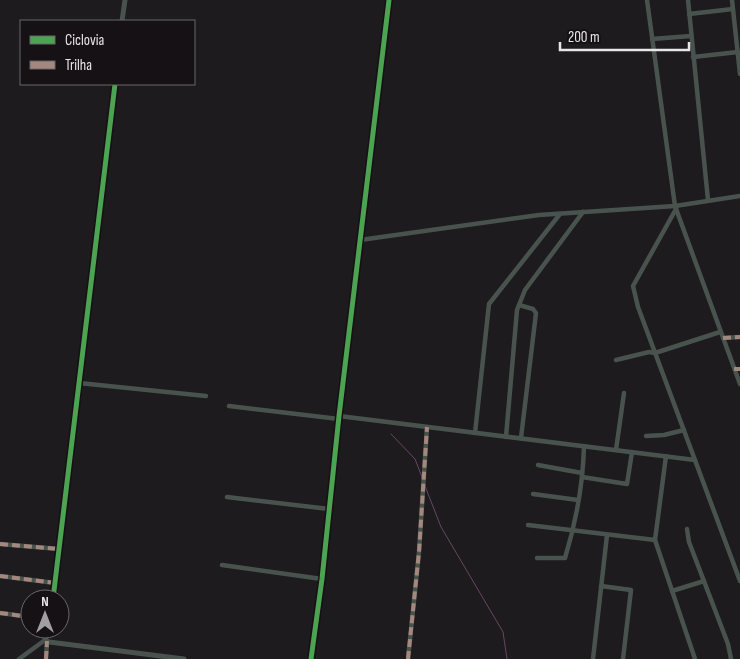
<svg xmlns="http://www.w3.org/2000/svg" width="740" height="659" font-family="'Sofia Sans Condensed',sans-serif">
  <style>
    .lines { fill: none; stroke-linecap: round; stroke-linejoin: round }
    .stream { stroke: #664765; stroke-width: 1 }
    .minor { stroke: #49534e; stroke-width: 4.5 }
    .tertiary { stroke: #49534e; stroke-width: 5 }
    .quiet { stroke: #a5887d; stroke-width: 4; stroke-dasharray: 8 4; stroke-linecap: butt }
    .cycleway-casing { stroke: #151115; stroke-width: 8 }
    .cycleway { stroke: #4ca352; stroke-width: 5 }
  </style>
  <rect width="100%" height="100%" fill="#1d1b1d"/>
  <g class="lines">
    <g class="stream">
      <path d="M 391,434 L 415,459 L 422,477"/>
      <path d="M 425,486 L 441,527 L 503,632 L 507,659"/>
    </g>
    <g class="minor">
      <path d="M 647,0 L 675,206 L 740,384"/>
      <path d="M 688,0 L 708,200"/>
      <path d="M 732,0 L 740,74"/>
      <path d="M 689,14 L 733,9"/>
      <path d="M 652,39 L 691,36"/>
      <path d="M 693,57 L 738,52"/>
      <path d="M 676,209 L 633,286 L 638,307 L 740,581"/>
      <path d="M 360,240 L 539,215 L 675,206 L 740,196"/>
      <path d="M 519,305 L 533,309 L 536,313 L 521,438"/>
      <path d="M 723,338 L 740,337"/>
      <path d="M 616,360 L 649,352 L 655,353 L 720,332"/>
      <path d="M 79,383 L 206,396"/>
      <path d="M 229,406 L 339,419"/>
      <path d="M 339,416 L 695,460"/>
      <path d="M 475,433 L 489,304 L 560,214"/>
      <path d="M 646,436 L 664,435 L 684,430"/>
      <path d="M 506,437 L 517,310 L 525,290 L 583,212"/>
      <path d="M 616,450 L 624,393"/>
      <path d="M 666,456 L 655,540 L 695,659"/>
      <path d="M 538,465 L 582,473"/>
      <path d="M 582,477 L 627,484 L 632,452"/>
      <path d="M 533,494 L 578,500"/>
      <path d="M 227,497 L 329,509"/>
      <path d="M 528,525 L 655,540"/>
      <path d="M 687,529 L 689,542 L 728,644 L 731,659"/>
      <path d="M 0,544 L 59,549"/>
      <path d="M 537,558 L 565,558 C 576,522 583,484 584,446"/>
      <path d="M 222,565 L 322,579"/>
      <path d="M 0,576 L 55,583"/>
      <path d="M 601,586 L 631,590 L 623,659"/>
      <path d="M 672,591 L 704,581"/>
      <path d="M 0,613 L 30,617"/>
      <path d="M 19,659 L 45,640"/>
      <path d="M 46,659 L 47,641"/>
      <path d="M 311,659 L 322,579 L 339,416 L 389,0"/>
      <path d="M 408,659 L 419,552 L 427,427"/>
      <path d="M 593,659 L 607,535"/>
    </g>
    <g class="tertiary">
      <path d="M 122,21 L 125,0"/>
      <path d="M 53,599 L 115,84"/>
      <path d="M 49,629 L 45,640 L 49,642 L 184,659"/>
    </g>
    <g class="quiet">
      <path d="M 723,338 L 740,337"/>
      <path d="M 734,369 L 740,369"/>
      <path d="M 0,544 L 59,549"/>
      <path d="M 0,576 L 55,583"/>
      <path d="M 0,613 L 30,617"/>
      <path d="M 46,659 L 47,641"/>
      <path d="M 408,659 L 419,552 L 427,427"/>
    </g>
    <g class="cycleway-casing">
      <g id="cycleway">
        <path d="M 53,599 L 115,84"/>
        <path d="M 311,659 L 322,579 L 339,416 L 389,0"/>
      </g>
    </g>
    <use href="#cycleway" class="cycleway"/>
  </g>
  <rect x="20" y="20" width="175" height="65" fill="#151115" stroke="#6a666a"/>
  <rect x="30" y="36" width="25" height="8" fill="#4ca352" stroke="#6a666a"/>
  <text x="65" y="45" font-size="15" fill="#e9e6e9">Ciclovia</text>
  <rect x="30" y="61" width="25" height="8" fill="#a5887d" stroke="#6a666a"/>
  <text x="65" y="70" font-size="15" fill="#e9e6e9">Trilha</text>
  <g transform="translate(45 614)"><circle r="24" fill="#151115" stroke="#6a666a"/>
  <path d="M0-4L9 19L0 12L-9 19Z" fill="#a29fa2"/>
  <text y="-8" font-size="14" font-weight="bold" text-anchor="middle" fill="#e9e6e9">N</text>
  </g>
  <path d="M560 42v8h129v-8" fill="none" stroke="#e9e6e9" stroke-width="2.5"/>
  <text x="568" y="42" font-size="15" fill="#e9e6e9" stroke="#151115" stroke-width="4" paint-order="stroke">200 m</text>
</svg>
